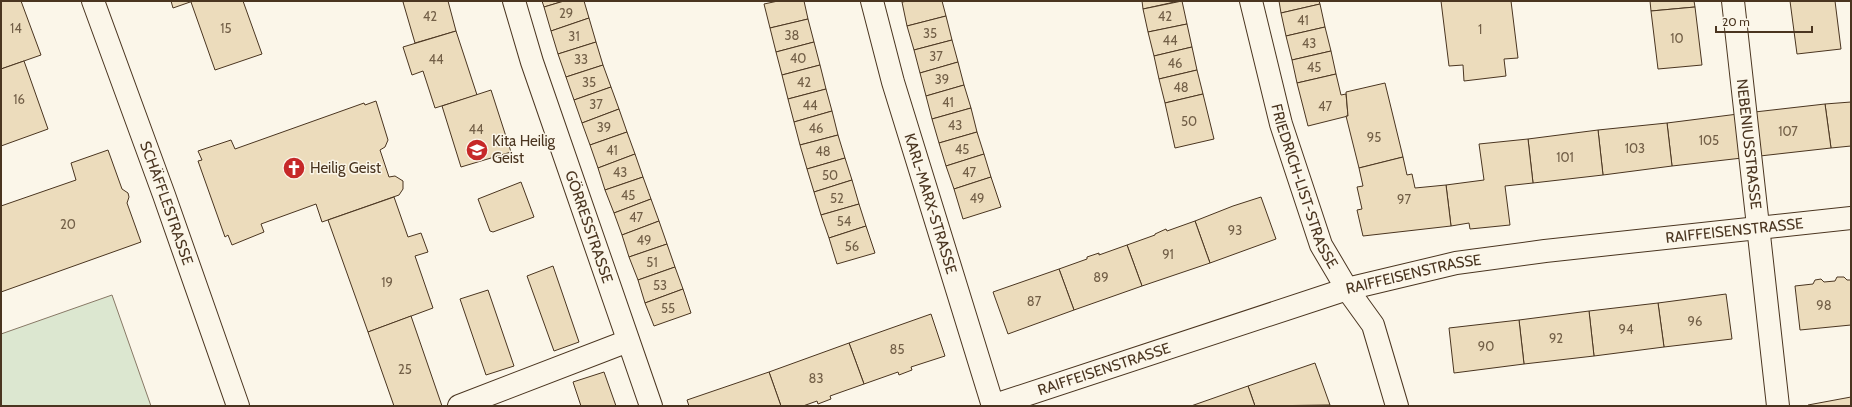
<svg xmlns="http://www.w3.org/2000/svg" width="1852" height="407" font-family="Cabin,sans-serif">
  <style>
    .green { fill: #dce7d0; stroke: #887966 }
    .building { fill: #ecdcbc; stroke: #4a3520 }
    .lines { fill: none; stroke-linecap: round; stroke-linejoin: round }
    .street-casing { stroke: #4a3520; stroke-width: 24 }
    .street { stroke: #fbf6e9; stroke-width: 22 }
    .labels { text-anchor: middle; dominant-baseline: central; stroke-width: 3; stroke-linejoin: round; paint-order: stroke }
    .number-label { font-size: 13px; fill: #725f47 }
    .poi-label { font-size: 15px; fill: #4a3520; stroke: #fbf6e9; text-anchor: start }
    .street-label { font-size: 15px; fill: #4a3520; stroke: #fbf6e9 }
  </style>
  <rect width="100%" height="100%" fill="#fbf6e9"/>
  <path class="green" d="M 112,295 L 151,406 L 1,406 L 1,334 Z"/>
  <g class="building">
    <path d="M 1,1 L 21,1 L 41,55 L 1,69 Z"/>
    <path d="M 171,1 L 193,1 L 173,8 Z"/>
    <path d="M 193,1 L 243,1 L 262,54 L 215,70 L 191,2 Z"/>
    <path d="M 406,1 L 448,1 L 456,31 L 415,43 L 403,2 Z"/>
    <path d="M 542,1 L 564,1 L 544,7 Z"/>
    <path d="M 564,1 L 584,1 L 589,18 L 551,31 L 544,7 Z"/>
    <path d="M 778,1 L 804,1 L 808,19 L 770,28 L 764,4 Z"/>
    <path d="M 908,1 L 942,1 L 946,16 L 907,26 L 902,2 Z"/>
    <path d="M 1142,1 L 1179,1 L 1143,9 Z"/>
    <path d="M 1182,1 L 1187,24 L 1148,32 L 1143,9 Z"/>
    <path d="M 1279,1 L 1319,1 L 1320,4 L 1281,13 Z"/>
    <path d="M 1441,1 L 1511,1 L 1518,58 L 1504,59 L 1506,76 L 1464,81 L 1463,65 L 1449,66 Z"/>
    <path d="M 1650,1 L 1694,1 L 1695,7 L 1651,11 Z"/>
    <path d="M 1790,1 L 1835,1 L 1841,49 L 1797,54 Z"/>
    <path d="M 1320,4 L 1325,27 L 1286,36 L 1281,13 Z"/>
    <path d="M 1695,7 L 1702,65 L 1658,69 L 1651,11 Z"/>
    <path d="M 946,16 L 952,40 L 914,50 L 907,26 Z"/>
    <path d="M 589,18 L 596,42 L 558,54 L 551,31 Z"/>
    <path d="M 808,19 L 814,42 L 776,52 L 770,28 Z"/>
    <path d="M 1187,24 L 1192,47 L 1154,56 L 1148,32 Z"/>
    <path d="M 1325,27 L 1331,51 L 1292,60 L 1286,36 Z"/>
    <path d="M 456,31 L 477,95 L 435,108 L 423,71 L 412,75 L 403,47 Z"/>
    <path d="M 952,40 L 958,62 L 920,73 L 914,50 Z"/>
    <path d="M 596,42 L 603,65 L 566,77 L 558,54 Z"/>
    <path d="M 814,42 L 820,65 L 782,75 L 776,52 Z"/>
    <path d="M 1192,47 L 1197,70 L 1159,79 L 1154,56 Z"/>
    <path d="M 1331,51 L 1336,74 L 1297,83 L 1292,60 Z"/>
    <path d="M 24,61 L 48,129 L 1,146 L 1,69 Z"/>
    <path d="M 958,62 L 964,85 L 926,96 L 920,73 Z"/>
    <path d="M 603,65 L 611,87 L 574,100 L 566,77 Z"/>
    <path d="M 820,65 L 826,89 L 788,99 L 782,75 Z"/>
    <path d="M 1197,70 L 1203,94 L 1165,103 L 1159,79 Z"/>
    <path d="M 1336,74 L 1341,95 L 1346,94 L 1348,116 L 1308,126 L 1297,83 Z"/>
    <path d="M 1385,83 L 1403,157 L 1359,168 L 1346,116 L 1348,116 L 1346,92 Z"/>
    <path d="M 964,85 L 971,108 L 932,119 L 926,96 Z"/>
    <path d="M 611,87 L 619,109 L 582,123 L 574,100 Z"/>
    <path d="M 826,89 L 832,111 L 794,122 L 788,99 Z"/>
    <path d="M 491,90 L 511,152 L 461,167 L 442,106 Z"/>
    <path d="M 1203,94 L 1214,139 L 1175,148 L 1165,103 Z"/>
    <path d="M 376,101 L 388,140 L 385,147 L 380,150 L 389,177 L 395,176 L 403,181 L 403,189 L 399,195 L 322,222 L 316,204 L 261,224 L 264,232 L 232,245 L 228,235 L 225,237 L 198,161 L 202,160 L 198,151 L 231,140 L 235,149 L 364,103 L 365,105 Z"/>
    <path d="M 1851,102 L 1851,146 L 1831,148 L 1825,104 Z"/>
    <path d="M 1825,104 L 1831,148 L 1751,157 L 1746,113 Z"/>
    <path d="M 971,108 L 977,132 L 939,143 L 932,119 Z"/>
    <path d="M 619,109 L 627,132 L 590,145 L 582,123 Z"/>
    <path d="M 832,111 L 838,135 L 800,145 L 794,122 Z"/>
    <path d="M 1746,113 L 1751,157 L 1672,166 L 1667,123 Z"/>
    <path d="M 1667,123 L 1672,166 L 1603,175 L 1598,130 Z"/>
    <path d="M 1598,130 L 1603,175 L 1533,183 L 1528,139 Z"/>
    <path d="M 627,132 L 635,154 L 598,168 L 590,145 Z"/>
    <path d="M 977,132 L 984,154 L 946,166 L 939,143 Z"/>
    <path d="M 838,135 L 845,158 L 807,169 L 800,145 Z"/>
    <path d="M 1528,139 L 1533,183 L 1505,186 L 1510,225 L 1470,229 L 1469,223 L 1451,226 L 1446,185 L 1484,180 L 1479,144 Z"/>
    <path d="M 108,150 L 122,189 L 128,193 L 129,197 L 127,203 L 141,242 L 1,292 L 1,206 L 76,180 L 71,163 Z"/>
    <path d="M 635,154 L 643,177 L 605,190 L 598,168 Z"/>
    <path d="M 984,154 L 991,177 L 954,189 L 946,166 Z"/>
    <path d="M 1403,157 L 1407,175 L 1412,174 L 1415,188 L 1446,185 L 1451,226 L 1363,236 L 1357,210 L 1362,209 L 1357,187 L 1363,186 L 1359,168 Z"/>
    <path d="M 845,158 L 852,180 L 814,192 L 807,169 Z"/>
    <path d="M 643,177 L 651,199 L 614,213 L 605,190 Z"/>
    <path d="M 991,177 L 1001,207 L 963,219 L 954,189 Z"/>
    <path d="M 852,180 L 859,204 L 821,215 L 814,192 Z"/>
    <path d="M 521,182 L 534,217 L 493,232 L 490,231 L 478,199 Z"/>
    <path d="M 394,197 L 408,237 L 421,233 L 428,252 L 415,256 L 433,308 L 368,332 L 328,220 Z"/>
    <path d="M 1261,197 L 1276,239 L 1210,263 L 1195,221 L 1233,206 Z"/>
    <path d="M 651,199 L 659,221 L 622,235 L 614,213 Z"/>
    <path d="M 859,204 L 866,226 L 829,238 L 821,215 Z"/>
    <path d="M 659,221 L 667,244 L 629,257 L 622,235 Z"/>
    <path d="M 1195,221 L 1210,263 L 1142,286 L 1127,245 L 1155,235 L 1155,234 L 1166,229 L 1167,231 Z"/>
    <path d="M 866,226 L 875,253 L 837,264 L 829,238 Z"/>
    <path d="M 667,244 L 675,267 L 638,280 L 629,257 Z"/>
    <path d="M 1127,245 L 1142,286 L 1074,310 L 1059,269 L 1087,259 L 1087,257 L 1099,253 L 1099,255 Z"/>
    <path d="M 553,266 L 579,342 L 554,351 L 527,276 Z"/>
    <path d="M 675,267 L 683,289 L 645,303 L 638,280 Z"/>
    <path d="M 1059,269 L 1074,310 L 1008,334 L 993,292 Z"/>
    <path d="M 1837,277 L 1844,277 L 1847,280 L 1851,280 L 1851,325 L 1800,330 L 1795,286 L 1813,284 L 1815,280 L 1821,279 L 1824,282 L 1835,281 Z"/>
    <path d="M 683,289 L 691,313 L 654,326 L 645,303 Z"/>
    <path d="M 488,290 L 514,366 L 486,375 L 460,299 Z"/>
    <path d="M 1726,294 L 1732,339 L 1664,347 L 1658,303 Z"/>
    <path d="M 1658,303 L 1664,347 L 1594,356 L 1589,311 Z"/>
    <path d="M 1589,311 L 1594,356 L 1524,364 L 1519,320 Z"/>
    <path d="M 931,314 L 945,356 L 911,367 L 912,370 L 899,375 L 898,372 L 864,384 L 849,343 Z"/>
    <path d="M 411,316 L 442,406 L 394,406 L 368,332 Z"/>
    <path d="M 1519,320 L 1524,364 L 1454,373 L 1449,328 Z"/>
    <path d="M 849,343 L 864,384 L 830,396 L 831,399 L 818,404 L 817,401 L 803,406 L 781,406 L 769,372 Z"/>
    <path d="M 1315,363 L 1330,405 L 1255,406 L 1248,386 Z"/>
    <path d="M 604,372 L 616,406 L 581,406 L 573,382 Z"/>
    <path d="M 769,372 L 781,406 L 689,406 L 687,400 Z"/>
    <path d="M 1248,386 L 1255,406 L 1191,406 Z"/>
    <path d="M 1851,397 L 1851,406 L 1808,406 L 1808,405 Z"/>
  </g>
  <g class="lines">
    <g class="street-casing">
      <g id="street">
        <path id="s1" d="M 93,1 L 164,195 L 238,406"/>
        <path id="s2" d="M 514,1 L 532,62 L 651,406"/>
        <path id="s3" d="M 872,1 L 893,82 L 993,406"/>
        <path id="s4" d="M 1251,1 L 1281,124 L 1321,245 L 1347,289 L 1373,325 L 1397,406"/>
        <path id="s5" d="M 1733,1 L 1778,406"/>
        <path d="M 459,406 L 628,341"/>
        <path id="s6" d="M 992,406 L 1347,289 L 1456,263 L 1545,251 L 1851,218"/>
      </g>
    </g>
    <use href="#street" class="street"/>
  </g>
  <defs>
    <g id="school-disc" transform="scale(1.15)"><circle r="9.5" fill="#c62828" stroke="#fbf6e9"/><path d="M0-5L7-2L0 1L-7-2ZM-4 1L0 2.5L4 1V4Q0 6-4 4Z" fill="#fff"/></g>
    <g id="church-disc" transform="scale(1.15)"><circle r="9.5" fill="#c62828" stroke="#fbf6e9"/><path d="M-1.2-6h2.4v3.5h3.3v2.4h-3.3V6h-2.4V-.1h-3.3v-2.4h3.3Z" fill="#fff"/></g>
  </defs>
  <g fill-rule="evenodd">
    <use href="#school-disc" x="477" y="150"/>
    <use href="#church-disc" x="294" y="168"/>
  </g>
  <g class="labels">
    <g class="number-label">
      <text x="566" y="13">29</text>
      <text x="430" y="16">42</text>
      <text x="1165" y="16">42</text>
      <text x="1303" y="20">41</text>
      <text x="16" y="28">14</text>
      <text x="226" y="28">15</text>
      <text x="1480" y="29">1</text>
      <text x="930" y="33">35</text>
      <text x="792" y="35">38</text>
      <text x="574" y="36">31</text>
      <text x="1677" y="38">10</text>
      <text x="1170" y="40">44</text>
      <text x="1309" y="43">43</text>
      <text x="936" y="56">37</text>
      <text x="798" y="58">40</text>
      <text x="436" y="59">44</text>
      <text x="581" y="59">33</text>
      <text x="1175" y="63">46</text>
      <text x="1314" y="67">45</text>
      <text x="942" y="79">39</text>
      <text x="589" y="82">35</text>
      <text x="804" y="82">42</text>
      <text x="1181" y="87">48</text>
      <text x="19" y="99">16</text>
      <text x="948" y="102">41</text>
      <text x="596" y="104">37</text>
      <text x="810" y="105">44</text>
      <text x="1325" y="106">47</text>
      <text x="1189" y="121">50</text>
      <text x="955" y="125">43</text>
      <text x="604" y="127">39</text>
      <text x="816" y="128">46</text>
      <text x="476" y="129">44</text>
      <text x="1788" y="131">107</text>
      <text x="1374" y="137">95</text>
      <text x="1709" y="140">105</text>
      <text x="1635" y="148">103</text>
      <text x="962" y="149">45</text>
      <text x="612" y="150">41</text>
      <text x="823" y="151">48</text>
      <text x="1565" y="157">101</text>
      <text x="620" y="172">43</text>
      <text x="969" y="172">47</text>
      <text x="830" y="175">50</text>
      <text x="628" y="195">45</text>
      <text x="837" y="198">52</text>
      <text x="977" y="198">49</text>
      <text x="1404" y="199">97</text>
      <text x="636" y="217">47</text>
      <text x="844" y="221">54</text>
      <text x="68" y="224">20</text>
      <text x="1235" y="230">93</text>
      <text x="644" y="240">49</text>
      <text x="852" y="246">56</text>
      <text x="1168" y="254">91</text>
      <text x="652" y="262">51</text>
      <text x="1101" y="277">89</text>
      <text x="387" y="282">19</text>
      <text x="660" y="285">53</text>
      <text x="1034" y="301">87</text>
      <text x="1824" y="305">98</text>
      <text x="668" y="308">55</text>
      <text x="1695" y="321">96</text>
      <text x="1626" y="329">94</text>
      <text x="1556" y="338">92</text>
      <text x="1486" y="346">90</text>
      <text x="897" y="349">85</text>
      <text x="405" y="369">25</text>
      <text x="816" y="378">83</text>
    </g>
    <g class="poi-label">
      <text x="492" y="141">Kita Heilig<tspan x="492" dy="17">Geist</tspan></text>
      <text x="310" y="168">Heilig Geist</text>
    </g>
    <g class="street-label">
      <text stroke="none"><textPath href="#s5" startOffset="144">NEBENIUSSTRASSE</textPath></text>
      <text stroke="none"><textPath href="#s4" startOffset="193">FRIEDRICH-LIST-STRASSE</textPath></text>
      <text stroke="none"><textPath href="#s1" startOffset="215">SCHÄFFLESTRASSE</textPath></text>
      <text stroke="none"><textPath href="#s3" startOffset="211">KARL-MARX-STRASSE</textPath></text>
      <text stroke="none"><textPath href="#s2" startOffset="238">GÖRRESSTRASSE</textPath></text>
      <text stroke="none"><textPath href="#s6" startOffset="766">RAIFFEISENSTRASSE</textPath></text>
      <text stroke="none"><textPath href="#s6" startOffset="442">RAIFFEISENSTRASSE</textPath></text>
      <text stroke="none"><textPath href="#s6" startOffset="118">RAIFFEISENSTRASSE</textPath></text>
    </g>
  </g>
  <rect width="1852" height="407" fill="none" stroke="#4a3520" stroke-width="4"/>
  <path d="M1716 26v6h96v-6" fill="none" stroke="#4a3520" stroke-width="2"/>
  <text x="1722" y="26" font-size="12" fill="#4a3520" stroke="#fbf6e9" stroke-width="3" paint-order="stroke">20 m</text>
</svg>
